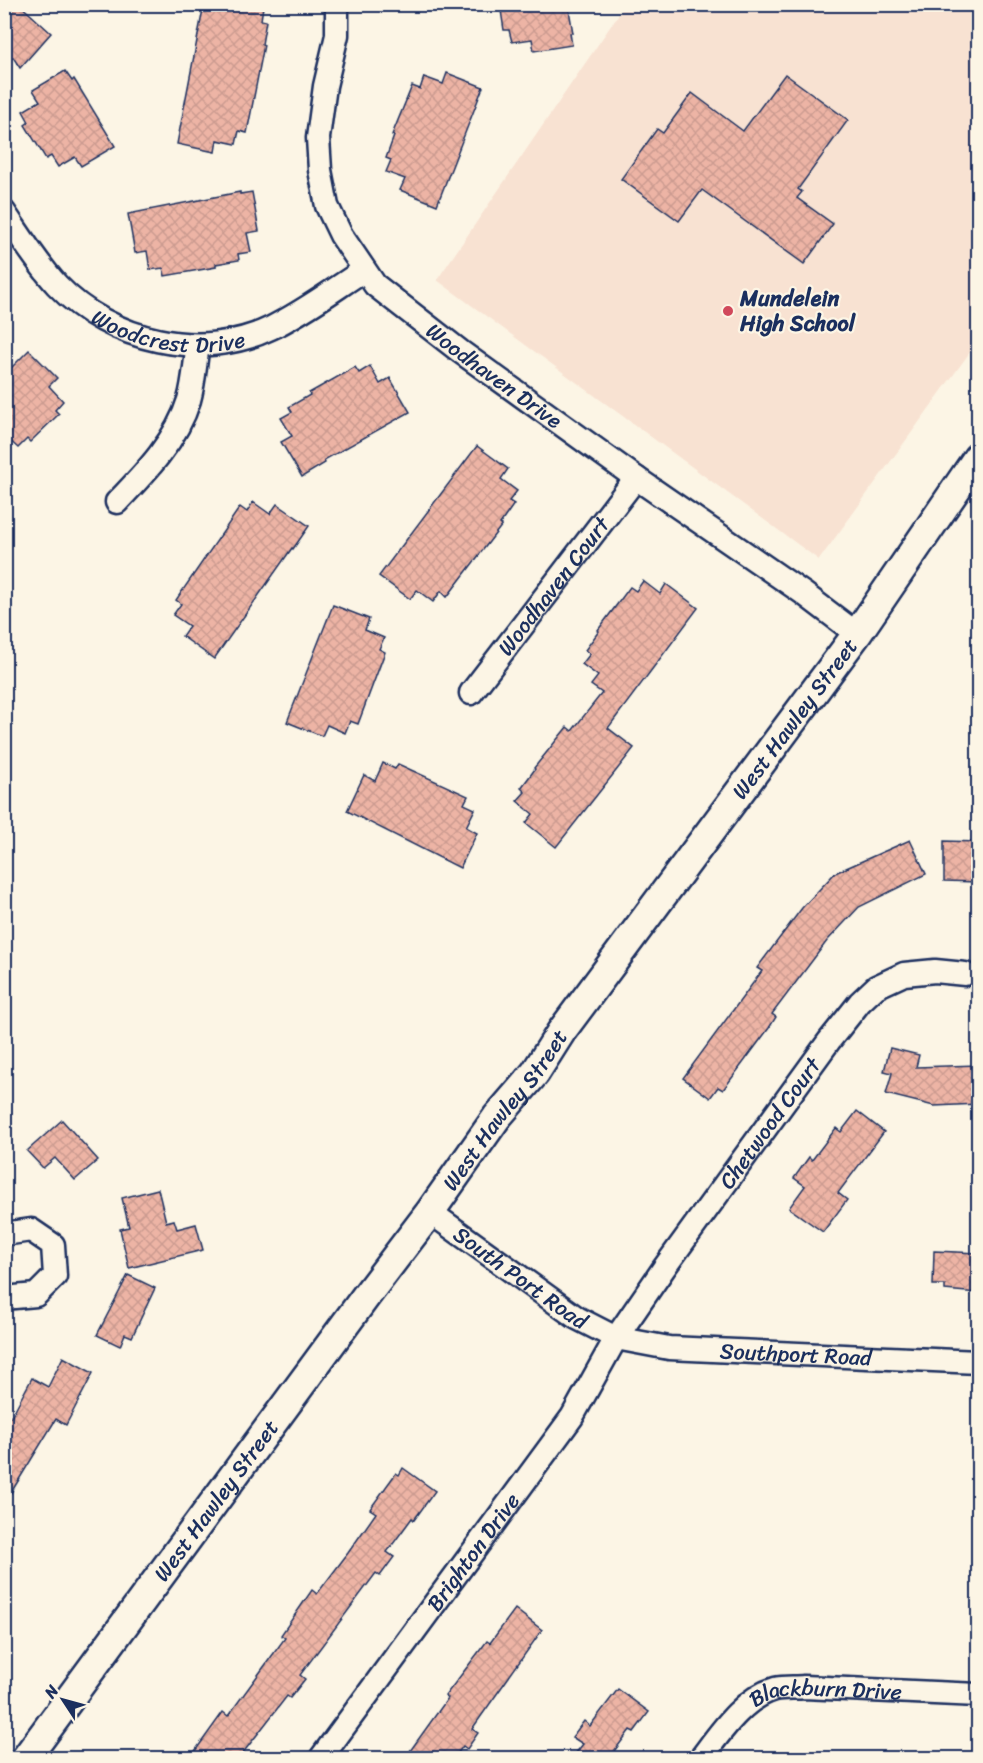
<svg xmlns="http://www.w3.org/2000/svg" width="983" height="1763" font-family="Sriracha,sans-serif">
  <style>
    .built { fill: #f8e2d2 }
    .building { fill: url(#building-cross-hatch); stroke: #1b2f5e; stroke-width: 1.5 }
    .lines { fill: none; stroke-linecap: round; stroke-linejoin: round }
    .minor-casing { stroke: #1b2f5e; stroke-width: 27 }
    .tertiary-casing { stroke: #1b2f5e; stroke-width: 33 }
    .minor { stroke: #fcf5e5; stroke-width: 22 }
    .tertiary { stroke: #fcf5e5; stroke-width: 28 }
    .poi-dot { fill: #d1495b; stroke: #fcf5e5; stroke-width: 2 }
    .labels { text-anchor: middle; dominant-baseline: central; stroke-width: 4.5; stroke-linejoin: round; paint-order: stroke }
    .poi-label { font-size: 22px; font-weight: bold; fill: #1b2f5e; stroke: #fcf5e5; text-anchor: start }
    .street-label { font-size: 22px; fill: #1b2f5e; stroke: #fcf5e5 }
  </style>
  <defs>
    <pattern id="building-cross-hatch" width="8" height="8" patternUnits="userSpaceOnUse" patternTransform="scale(1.5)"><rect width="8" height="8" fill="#edb4a5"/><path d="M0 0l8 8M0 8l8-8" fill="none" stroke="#cb9b90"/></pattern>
  </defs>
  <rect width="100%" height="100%" fill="#fcf5e5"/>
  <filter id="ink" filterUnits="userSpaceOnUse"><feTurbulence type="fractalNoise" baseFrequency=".0167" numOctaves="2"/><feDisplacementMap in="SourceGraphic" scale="12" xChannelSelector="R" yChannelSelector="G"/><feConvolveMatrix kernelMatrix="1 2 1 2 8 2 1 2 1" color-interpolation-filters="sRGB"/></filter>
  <g filter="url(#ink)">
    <path class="built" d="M 625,5 L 978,5 L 978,341 L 819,560 L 437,280 Z"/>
    <g class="building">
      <path d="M 4,4 L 19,4 L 51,33 L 20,68 L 13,57 L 4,67 Z"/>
      <path d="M 204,4 L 250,4 L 263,7 L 261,20 L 266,21 L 262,44 L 264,45 L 247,133 L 239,131 L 236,144 L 217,140 L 215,152 L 177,144 Z"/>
      <path d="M 500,4 L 568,4 L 573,33 L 570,33 L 572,45 L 534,51 L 532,39 L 512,42 L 509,30 L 504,30 Z"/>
      <path d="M 65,71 L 72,81 L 74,79 L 115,146 L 81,166 L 75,157 L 58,167 L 51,156 L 46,159 L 25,125 L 29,122 L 23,111 L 40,101 L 33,90 Z"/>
      <path d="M 447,73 L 483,87 L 437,205 L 400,190 L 405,179 L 386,172 L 391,160 L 386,158 L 394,136 L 392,135 L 412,86 L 420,89 L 424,77 L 443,84 Z"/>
      <path d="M 785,74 L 848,120 L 798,189 L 802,192 L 797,198 L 833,224 L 804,264 L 702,190 L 679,221 L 621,179 L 657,129 L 663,133 L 692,93 L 743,131 Z"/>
      <path d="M 240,192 L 240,194 L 252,192 L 259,231 L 247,233 L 251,252 L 238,254 L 239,260 L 216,264 L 216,267 L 165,276 L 163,268 L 150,270 L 147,251 L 135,253 L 128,214 Z"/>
      <path d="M 29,350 L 57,378 L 49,386 L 63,401 L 55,410 L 59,414 L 30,442 L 27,439 L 18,448 L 4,435 L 4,375 Z"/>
      <path d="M 370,366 L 380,384 L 390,378 L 410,412 L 324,460 L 325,463 L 302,477 L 281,442 L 292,436 L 281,418 L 292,412 L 289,407 L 310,395 L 309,393 L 355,367 L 359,373 Z"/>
      <path d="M 477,446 L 508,469 L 501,479 L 517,491 L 509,501 L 514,504 L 500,524 L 502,525 L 447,597 L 441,591 L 433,602 L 417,590 L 410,599 L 379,576 Z"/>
      <path d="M 253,502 L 270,514 L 277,504 L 309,526 L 293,549 L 292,548 L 214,659 L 182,636 L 189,626 L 173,615 L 181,604 L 176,600 L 240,507 L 247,512 Z"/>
      <path d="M 643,581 L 660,594 L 666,584 L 698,608 L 608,728 L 634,748 L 556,847 L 526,823 L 533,814 L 517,801 L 525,792 L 521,788 L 535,769 L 534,768 L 567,727 L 572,731 L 602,693 L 591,685 L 598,676 L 582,664 L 590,654 L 585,650 L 599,631 L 598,630 L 630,587 L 636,591 Z"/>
      <path d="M 333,605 L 369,619 L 365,630 L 384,638 L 379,649 L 385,652 L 358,724 L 350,721 L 345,733 L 327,725 L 322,736 L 287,722 Z"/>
      <path d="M 383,763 L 395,769 L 398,764 L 468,796 L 464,804 L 475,809 L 466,827 L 477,833 L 460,868 L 347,811 L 364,775 L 375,781 Z"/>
      <path d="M 910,840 L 926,874 L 859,907 L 827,941 L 772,1014 L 776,1017 L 769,1028 L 723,1090 L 718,1087 L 710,1098 L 683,1078 L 762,971 L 757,968 L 802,908 L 835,873 Z"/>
      <path d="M 944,841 L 978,842 L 978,882 L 944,881 Z"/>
      <path d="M 890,1048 L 919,1055 L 916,1067 L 978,1065 L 978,1104 L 934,1106 L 886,1094 L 892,1073 L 884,1071 Z"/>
      <path d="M 857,1111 L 884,1132 L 838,1193 L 847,1200 L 823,1232 L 789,1208 L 805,1186 L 794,1178 L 809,1157 L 812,1160 L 836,1128 L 841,1132 Z"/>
      <path d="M 62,1120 L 98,1160 L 75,1180 L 55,1158 L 43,1168 L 27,1151 Z"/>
      <path d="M 158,1189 L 166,1222 L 174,1220 L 177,1229 L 196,1224 L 203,1250 L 129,1268 L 120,1229 L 129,1227 L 122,1198 Z"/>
      <path d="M 934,1251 L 978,1253 L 978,1293 L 945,1290 L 945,1285 L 933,1285 Z"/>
      <path d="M 128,1275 L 155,1288 L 132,1337 L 125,1334 L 120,1346 L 97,1335 Z"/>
      <path d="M 63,1357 L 93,1373 L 66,1425 L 56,1419 L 4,1504 L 4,1413 L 11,1417 L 32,1378 L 48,1387 Z"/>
      <path d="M 403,1468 L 435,1491 L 414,1520 L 412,1518 L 387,1552 L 394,1557 L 380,1576 L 376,1573 L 300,1675 L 305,1679 L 290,1698 L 287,1696 L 239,1758 L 190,1758 L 223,1712 L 228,1716 L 258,1675 L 285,1638 L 281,1635 L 312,1590 L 317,1594 L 348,1553 L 376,1513 L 370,1509 L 396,1473 L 399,1475 Z"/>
      <path d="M 515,1609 L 542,1630 L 472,1729 L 478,1733 L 467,1749 L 463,1746 L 454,1758 L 405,1758 L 448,1698 L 445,1696 L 487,1641 L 490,1643 Z"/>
      <path d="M 618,1689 L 649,1712 L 634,1732 L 630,1730 L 609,1758 L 572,1758 L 583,1744 L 572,1737 L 584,1721 L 590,1726 Z"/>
    </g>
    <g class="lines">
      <g class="minor-casing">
        <g id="minor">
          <path id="s1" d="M 337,4 L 337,35 L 325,86 L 318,138 L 320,170 L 327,206 L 341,235 L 375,285 L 461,352 L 636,478 L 803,593 L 857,634"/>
          <path id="s2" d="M 4,212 C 21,237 37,263 57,285 C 110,341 202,362 271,328 C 304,312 333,290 364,270"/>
          <path d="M 117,502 C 145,473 177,440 189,400 C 194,383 195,363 198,345"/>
          <path id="s3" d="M 471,693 L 636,478"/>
          <path id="s4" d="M 430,1212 L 577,1318 L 616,1338 L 669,1348 L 978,1362"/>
          <path d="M 4,1234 L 31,1230 L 53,1245 L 55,1276 L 36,1295 L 4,1298"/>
          <path id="s5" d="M 321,1758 L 572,1417 L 616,1338 L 664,1268 L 829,1041 L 860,1002 L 876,987 L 904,974 L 935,971 L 965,974"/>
          <path id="s6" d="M 701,1758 C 720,1733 743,1698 775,1689 C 784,1687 795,1688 804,1687 L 978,1695"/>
        </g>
      </g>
      <g class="tertiary-casing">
        <g id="tertiary">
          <path id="s7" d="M 26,1758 L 366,1296 L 430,1212 L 497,1117 L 535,1073 L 561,1032 L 857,634 L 978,457"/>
        </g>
      </g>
      <use href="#minor" class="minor"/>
      <use href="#tertiary" class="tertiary"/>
    </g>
  </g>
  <circle class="poi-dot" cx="728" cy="311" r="6"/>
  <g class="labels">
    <g class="poi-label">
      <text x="740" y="298">Mundelein<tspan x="740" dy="25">High School</tspan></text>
    </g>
    <g class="street-label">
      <text stroke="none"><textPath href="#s2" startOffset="216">Woodcrest Drive</textPath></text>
      <text stroke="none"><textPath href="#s1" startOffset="447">Woodhaven Drive</textPath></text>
      <text stroke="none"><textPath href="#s3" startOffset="135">Woodhaven Court</textPath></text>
      <text stroke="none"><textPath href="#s7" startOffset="1293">West Hawley Street</textPath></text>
      <text stroke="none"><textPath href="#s7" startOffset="806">West Hawley Street</textPath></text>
      <text stroke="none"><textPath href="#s5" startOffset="778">Chetwood Court</textPath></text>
      <text stroke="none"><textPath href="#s4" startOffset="112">South Port Road</textPath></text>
      <text stroke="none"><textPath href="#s4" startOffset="406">Southport Road</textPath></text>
      <text stroke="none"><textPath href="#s7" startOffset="320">West Hawley Street</textPath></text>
      <text stroke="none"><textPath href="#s5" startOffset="256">Brighton Drive</textPath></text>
      <text stroke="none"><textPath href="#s6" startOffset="153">Blackburn Drive</textPath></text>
    </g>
  </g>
  <rect width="983" height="1763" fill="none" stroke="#fcf5e5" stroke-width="24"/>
  <rect x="12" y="12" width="959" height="1739" fill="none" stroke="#1b2f5e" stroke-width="2" filter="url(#ink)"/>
  <g transform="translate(63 1700) rotate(306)" stroke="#fcf5e5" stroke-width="4.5" paint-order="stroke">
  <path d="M0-4.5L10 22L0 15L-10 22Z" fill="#1b2f5e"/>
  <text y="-9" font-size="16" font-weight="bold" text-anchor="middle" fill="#1b2f5e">N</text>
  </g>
</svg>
